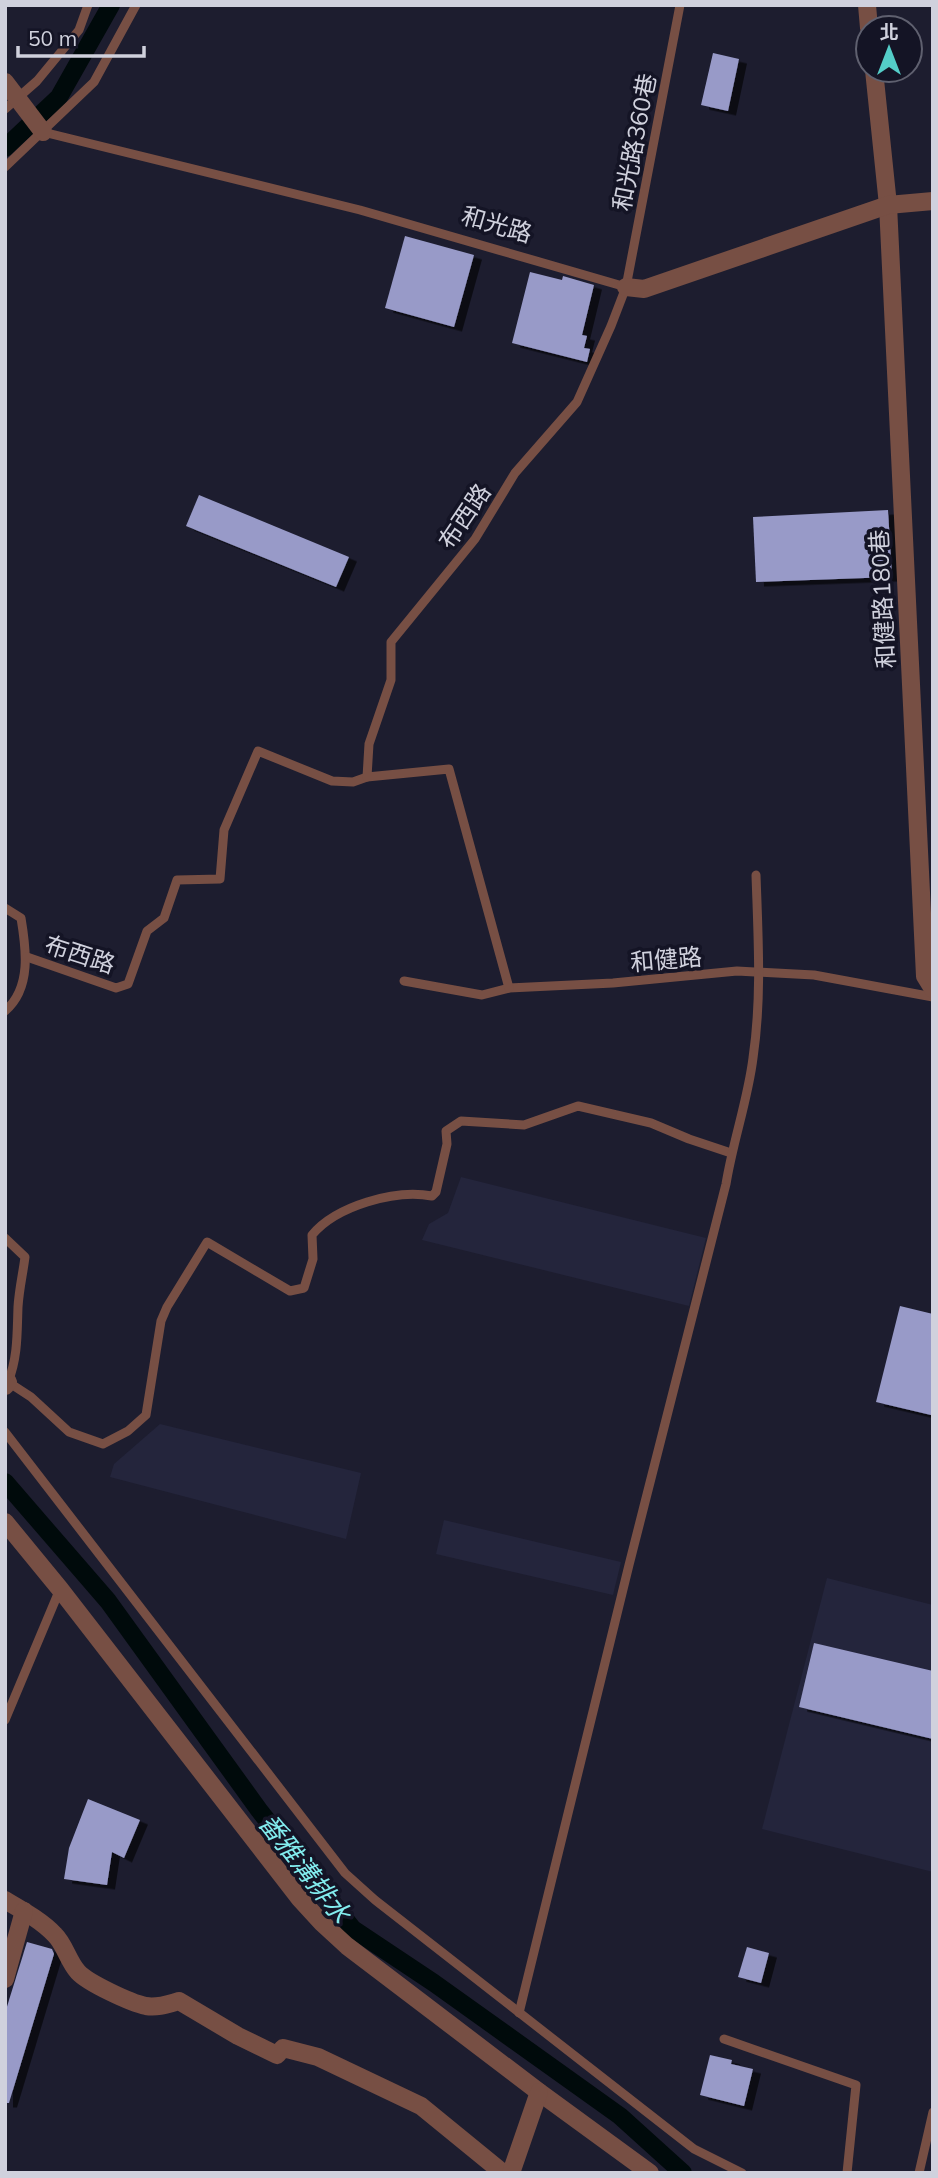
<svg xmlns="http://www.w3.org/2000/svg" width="938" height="2178" font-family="Mulish,'Noto Sans TC',sans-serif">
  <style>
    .built { fill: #24253c }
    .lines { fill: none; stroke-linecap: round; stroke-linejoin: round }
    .canal { stroke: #000a0b; stroke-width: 18 }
    .building { fill: #989ac8; filter: url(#shadow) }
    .service { stroke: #774f44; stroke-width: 9 }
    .minor { stroke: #774f44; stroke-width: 18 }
    .labels { text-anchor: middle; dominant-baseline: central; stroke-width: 7; stroke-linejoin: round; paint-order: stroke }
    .street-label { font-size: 24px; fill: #d0d1dd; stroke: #141425 }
    .water-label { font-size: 26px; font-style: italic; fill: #82ecee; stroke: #141425 }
  </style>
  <defs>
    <filter id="shadow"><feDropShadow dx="8" dy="4.5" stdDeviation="0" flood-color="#0009"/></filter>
  </defs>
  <rect width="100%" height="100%" fill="#1d1d2f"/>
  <g class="built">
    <path d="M 461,1177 L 706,1238 L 689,1306 L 422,1240 L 429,1224 L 448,1213 Z"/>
    <path d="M 160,1424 L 361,1473 L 346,1539 L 110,1477 L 114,1464 Z"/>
    <path d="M 444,1520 L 621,1562 L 613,1595 L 436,1554 Z"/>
    <path d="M 827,1578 L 933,1605 L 933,1872 L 762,1829 Z"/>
  </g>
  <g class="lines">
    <g class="canal">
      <path d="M 5,148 L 59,97 L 111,5"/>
      <path d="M 5,1482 L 108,1601 L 259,1810 L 353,1929 L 434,1983 L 620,2116 L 683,2173"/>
    </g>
  </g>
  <g class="building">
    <path d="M 713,53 L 739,59 L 728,111 L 701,105 Z"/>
    <path d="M 405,236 L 474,255 L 454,327 L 385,308 Z"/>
    <path d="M 530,272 L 562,280 L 563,276 L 594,285 L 582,335 L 587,336 L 584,348 L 590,349 L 587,362 L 512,343 Z"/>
    <path d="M 199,495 L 349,557 L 336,587 L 186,526 Z"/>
    <path d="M 888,510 L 892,577 L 756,582 L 753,517 Z"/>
    <path d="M 900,1306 L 933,1314 L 933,1407 L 931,1415 L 876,1402 Z"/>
    <path d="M 814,1643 L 933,1671 L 933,1739 L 799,1707 Z"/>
    <path d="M 88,1799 L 140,1820 L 124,1858 L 112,1852 L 107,1885 L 64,1879 L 69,1848 Z"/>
    <path d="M 27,1942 L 52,1949 L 54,1954 L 9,2103 L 5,2103 L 5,2013 Z"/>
    <path d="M 747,1947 L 769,1953 L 761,1983 L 738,1977 Z"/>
    <path d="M 710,2055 L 732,2060 L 731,2064 L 753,2069 L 744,2106 L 700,2095 Z"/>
  </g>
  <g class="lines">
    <g class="service">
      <path d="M 5,109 L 37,81 L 79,30 L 88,5"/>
      <path d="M 43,132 L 360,210 L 626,287"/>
      <path d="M 5,167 L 94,82 L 136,5"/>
      <path d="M 5,908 L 21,918 C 26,948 32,988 5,1011"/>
      <path d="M 27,957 L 116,988 L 128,984 L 147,931 L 164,918 L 177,880 L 220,879 L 224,830 L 258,751 L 332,781 L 353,782 L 367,777"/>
      <path d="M 404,981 L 482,995 L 509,988 L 613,983 L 737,971 L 814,975 L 933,997"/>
      <path d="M 509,988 L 449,769 L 367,777 L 369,744 L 391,680 L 391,642 L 475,539 L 515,473 L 577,402 L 611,326 L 626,287 L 680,5"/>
      <path d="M 5,1238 L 25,1257 C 23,1273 19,1290 18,1307 C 17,1333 18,1357 8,1382 L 31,1397 L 69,1432 L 103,1444 L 128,1431 L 146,1415 L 161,1321 L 167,1307 L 207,1242 L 290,1291 L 304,1288 L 313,1259 L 312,1235 C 336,1206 395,1189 432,1196 L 436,1192 L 447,1144 L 446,1131 L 461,1121 L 524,1125 L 578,1106 L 651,1123 L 689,1139 L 731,1153"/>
      <path d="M 5,1432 L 345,1873 L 375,1900 L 694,2149 L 742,2173"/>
      <path d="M 5,1720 L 60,1589"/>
      <path d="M 519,2013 L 629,1565 L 726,1184 C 733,1141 748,1099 753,1058 C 762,997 758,936 756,875"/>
      <path d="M 724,2039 L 856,2085 L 847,2173"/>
      <path d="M 919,2173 L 933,2112"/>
    </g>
    <g class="minor">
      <path d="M 867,5 L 869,28"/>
      <path d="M 874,70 L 888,205 L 925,976 L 933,989"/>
      <path d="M 5,82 L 43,132"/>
      <path d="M 626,287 L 644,289 L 888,205 L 933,201"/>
      <path d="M 5,1386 L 8,1382"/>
      <path d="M 5,1522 L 60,1589 L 300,1899 L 322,1923 L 347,1946 L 539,2092 L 650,2173"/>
      <path d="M 5,1900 C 22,1910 42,1921 55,1935 C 65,1945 68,1961 78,1972 C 88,1983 131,2003 146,2006 C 158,2008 168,2004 179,2001 L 238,2036 L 277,2055 L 283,2048 L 318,2057 L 421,2106 L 503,2173"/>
      <path d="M 5,1979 L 24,1911"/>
      <path d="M 511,2173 L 539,2092"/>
    </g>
  </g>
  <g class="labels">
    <g class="street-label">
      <text transform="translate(634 142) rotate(-79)">和光路360巷</text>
      <text transform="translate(497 224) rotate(16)">和光路</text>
      <text transform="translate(464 516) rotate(-56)">布西路</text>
      <text transform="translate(882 599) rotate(-93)">和健路180巷</text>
      <text transform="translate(80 954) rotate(18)">布西路</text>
      <text transform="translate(666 959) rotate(-5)">和健路</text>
    </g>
    <g class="water-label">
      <text transform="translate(305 1868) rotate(52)">番雅溝排水</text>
    </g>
  </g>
  <rect width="938" height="2178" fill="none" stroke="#d0d1dd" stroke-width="14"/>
  <g transform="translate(889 49)"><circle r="33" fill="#141425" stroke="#5f606f" stroke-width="2"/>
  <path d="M0-5L12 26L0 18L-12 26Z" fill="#54cdc8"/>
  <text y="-10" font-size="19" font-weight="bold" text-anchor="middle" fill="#d0d1dd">北</text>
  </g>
  <path d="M18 46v10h126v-10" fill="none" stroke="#d0d1dd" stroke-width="3.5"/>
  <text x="28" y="46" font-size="21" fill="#d0d1dd" stroke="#141425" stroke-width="5" paint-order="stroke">50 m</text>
</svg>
